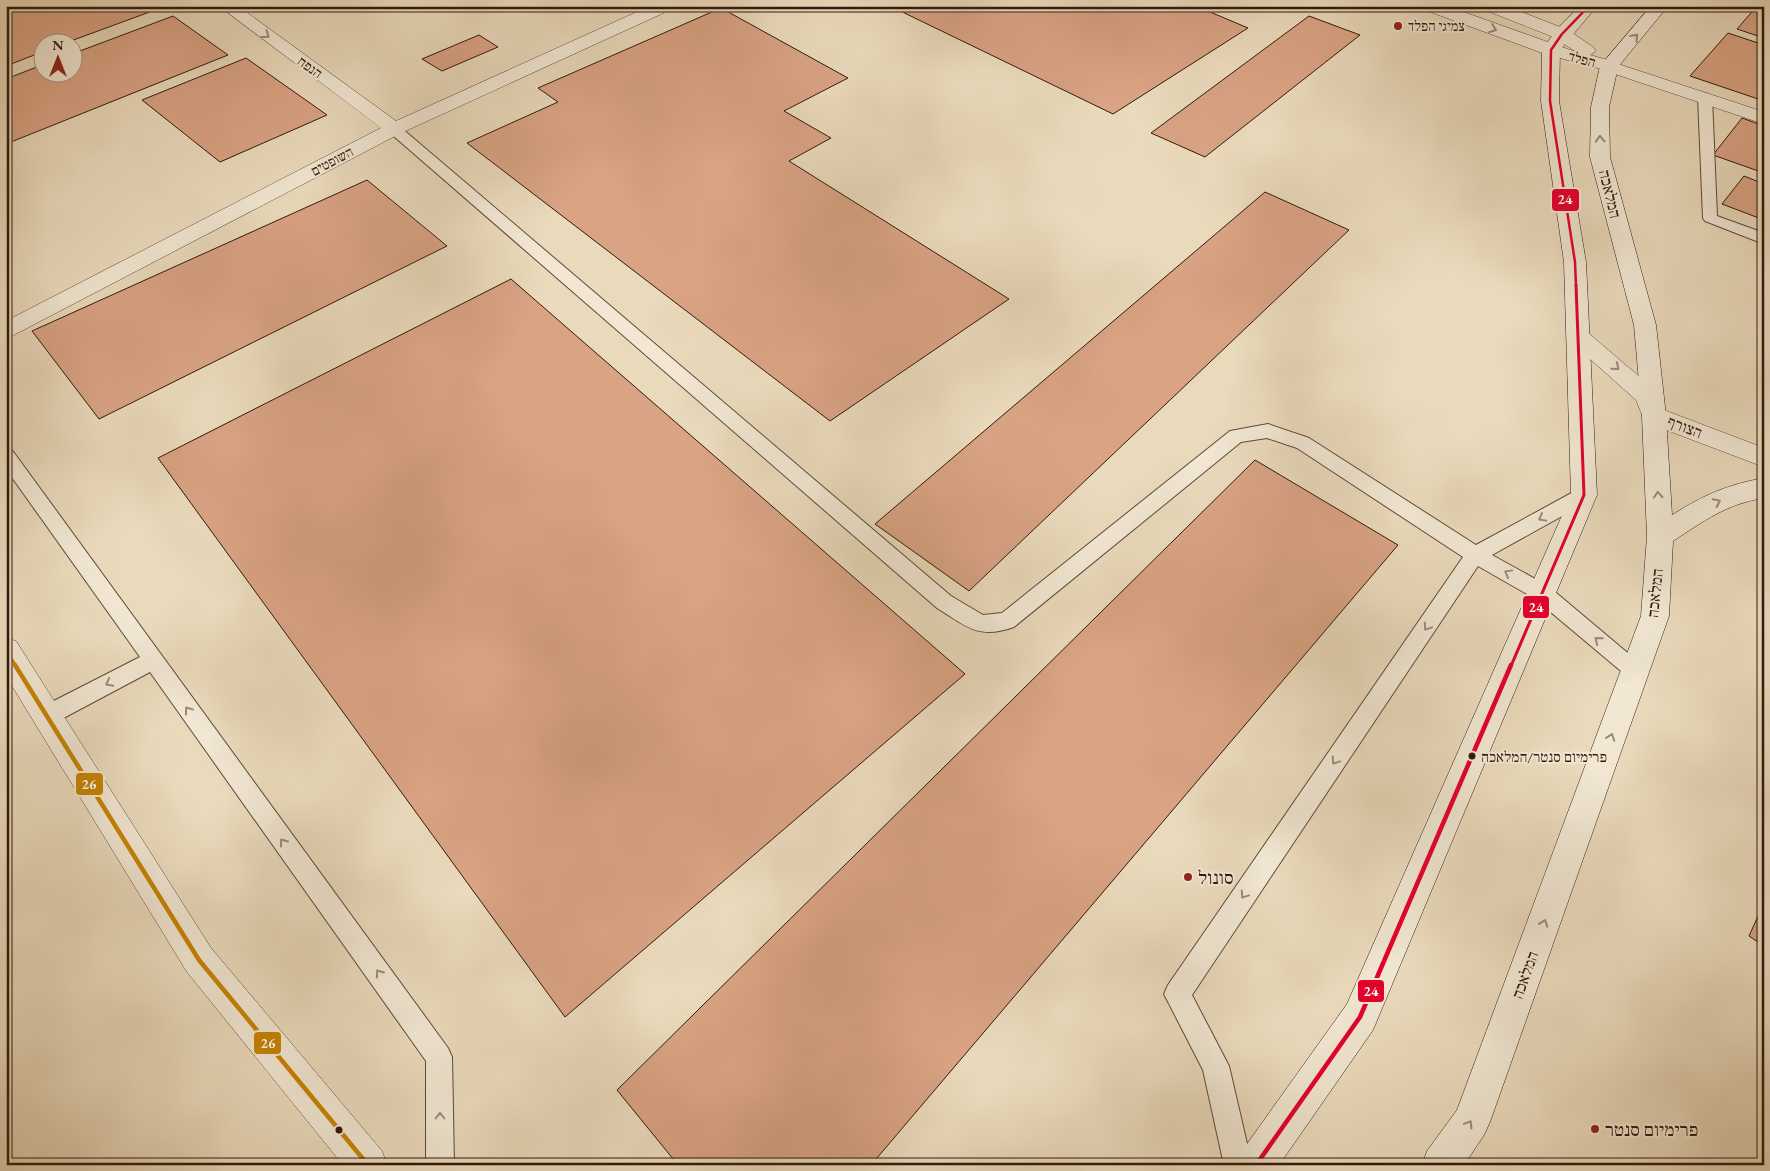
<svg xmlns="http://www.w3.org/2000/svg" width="1770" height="1171" font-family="'EB Garamond','Frank Ruhl Libre',serif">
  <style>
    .building { fill: #d9a384; stroke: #31190d }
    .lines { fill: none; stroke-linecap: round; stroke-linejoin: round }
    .service-casing { stroke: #5f4939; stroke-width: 2 }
    .minor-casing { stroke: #5f4939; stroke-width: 1 }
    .tertiary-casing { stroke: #5f4939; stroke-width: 1 }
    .secondary-casing { stroke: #31190d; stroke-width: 1 }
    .service { fill: #f1e7d3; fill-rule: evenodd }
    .minor { fill: #f1e7d3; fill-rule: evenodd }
    .tertiary { fill: #f1e7d3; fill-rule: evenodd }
    .secondary { fill: #f1e7d3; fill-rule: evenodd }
    .bus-1-far1-casing { stroke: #f1e7d3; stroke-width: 6 }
    .bus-1-casing { stroke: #f1e7d3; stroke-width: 8 }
    .bus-2-far2-casing { stroke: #f1e7d3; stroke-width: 5 }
    .bus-2-far1-casing { stroke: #f1e7d3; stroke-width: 6 }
    .bus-2-casing { stroke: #f1e7d3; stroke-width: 8 }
    .bus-1-far1 { stroke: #c68303; stroke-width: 3 }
    .bus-1 { stroke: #c68303; stroke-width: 4.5 }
    .bus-2-far2 { stroke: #e4002b; stroke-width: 2.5 }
    .bus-2-far1 { stroke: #e4002b; stroke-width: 3 }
    .bus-2 { stroke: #e4002b; stroke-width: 4.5 }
    .oneway { stroke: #9b8a7a }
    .poi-dot { fill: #8f2418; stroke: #f1e7d3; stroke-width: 2 }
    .bus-dot { fill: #31190d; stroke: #f1e7d3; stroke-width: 2 }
    .labels { text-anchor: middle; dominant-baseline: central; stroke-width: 4; stroke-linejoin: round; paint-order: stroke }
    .far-poi-label { font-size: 14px; fill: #31190d; stroke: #f1e7d3; text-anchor: start }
    .far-street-label { font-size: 14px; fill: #31190d; stroke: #f1e7d3 }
    .bus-label { font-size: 15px; fill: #31190d; stroke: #f1e7d3; text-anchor: start }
    .street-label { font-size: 16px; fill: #31190d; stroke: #f1e7d3 }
    .near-poi-label { font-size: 19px; fill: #31190d; stroke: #f1e7d3; text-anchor: start }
    .line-badge { stroke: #f1e7d3; stroke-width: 2 }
    .badge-label { font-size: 14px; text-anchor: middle; font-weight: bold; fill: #fff }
  </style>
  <rect width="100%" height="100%" fill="#eadabc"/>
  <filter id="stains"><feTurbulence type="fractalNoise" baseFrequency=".004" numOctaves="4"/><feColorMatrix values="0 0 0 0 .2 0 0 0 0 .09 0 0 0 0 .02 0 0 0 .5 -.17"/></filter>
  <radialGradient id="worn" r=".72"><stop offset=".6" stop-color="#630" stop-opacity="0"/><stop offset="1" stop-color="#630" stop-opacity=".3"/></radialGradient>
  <g class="building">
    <path d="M 6,6 L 166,6 L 68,42 L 42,42 L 42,52 L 6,66 Z"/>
    <path d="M 363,6 L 387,6 L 366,12 Z"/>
    <path d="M 890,6 L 1196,6 L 1248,28 L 1113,114 Z"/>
    <path d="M 1757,6 L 1764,6 L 1764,38 L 1737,29 Z"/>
    <path d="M 721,8 L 848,78 L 784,111 L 831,138 L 789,161 L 1009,299 L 830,421 L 467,143 L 558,102 L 538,88 Z"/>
    <path d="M 173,16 L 228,55 L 6,144 L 6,79 L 42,65 L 42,72 L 72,72 L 72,54 Z"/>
    <path d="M 1309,16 L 1360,35 L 1205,157 L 1151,133 Z"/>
    <path d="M 1728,33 L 1764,45 L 1764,101 L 1690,76 Z"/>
    <path d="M 479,35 L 498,47 L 442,71 L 422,59 Z"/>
    <path d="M 246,58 L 327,115 L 220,162 L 142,100 Z"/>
    <path d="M 1742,118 L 1764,126 L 1764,173 L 1713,155 Z"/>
    <path d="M 1744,176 L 1764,184 L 1764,220 L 1722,204 Z"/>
    <path d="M 367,180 L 447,246 L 99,419 L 32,331 Z"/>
    <path d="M 1265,192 L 1349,230 L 969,591 L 875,524 Z"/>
    <path d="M 511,279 L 965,674 L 565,1017 L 158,458 Z"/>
    <path d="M 1255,460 L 1398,545 L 871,1165 L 678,1165 L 617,1090 Z"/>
    <path d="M 1764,903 L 1764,946 L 1749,936 Z"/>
  </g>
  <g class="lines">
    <g class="service-casing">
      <g id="service">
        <path d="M 1705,93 L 1712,97 L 1717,216 L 1764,233 L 1764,244 L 1705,221 L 1703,218 L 1698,97 Z"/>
        <path d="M 394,125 L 399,126 L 951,596 L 983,615 L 1002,613 L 1230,431 L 1268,424 L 1309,438 L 1476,545 L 1577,490 L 1584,488 L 1591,490 L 1593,495 L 1591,500 L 1492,555 L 1548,586 L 1642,665 L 1646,671 L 1642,677 L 1635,680 L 1628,677 L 1534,598 L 1478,566 L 1192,995 L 1229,1066 L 1252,1165 L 1224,1165 L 1203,1070 L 1164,994 L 1168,985 L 1463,557 L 1297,448 L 1267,438 L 1241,442 L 1014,627 C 978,640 966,626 937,608 L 389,132 L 387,129 Z"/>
        <path d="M 6,448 L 12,450 L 448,1048 L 452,1057 L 454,1165 L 426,1165 L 426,1061 L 150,672 L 56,722 L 48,725 L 40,722 L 37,715 L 40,708 L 140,657 L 6,469 Z"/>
      </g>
    </g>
    <g class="minor-casing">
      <g id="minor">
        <path d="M 219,6 L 238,6 L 396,121 L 650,6 L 672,6 L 670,10 L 401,133 L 6,339 L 6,321 L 381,128 Z"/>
        <path d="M 1609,61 L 1764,112 L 1764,124 L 1603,70 L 1600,66 L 1603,62 Z"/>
        <path d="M 1578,328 L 1586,331 L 1655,390 L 1664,410 L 1764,448 L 1764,467 L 1645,422 L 1636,400 L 1570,341 L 1567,336 L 1570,331 Z"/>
        <path d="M 6,638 L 16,641 L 211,948 L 382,1151 L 387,1165 L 343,1165 L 187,972 L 6,676 Z"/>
      </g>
    </g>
    <g class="tertiary-casing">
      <path id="tertiary" d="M 1423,6 L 1447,6 L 1576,52 L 1556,38 L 1485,10 L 1483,6 L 1506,6 L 1568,30 L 1593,47 L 1596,51 L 1590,55 L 1615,62 L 1618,66 L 1615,70 L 1609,71 L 1545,54 L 1425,10 Z"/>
    </g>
    <g class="secondary-casing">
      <g id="secondary">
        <path d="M 1580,6 L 1597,6 L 1560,50 L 1559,101 L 1586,262 L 1597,495 L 1373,1030 L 1279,1165 L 1237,1165 L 1242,1151 L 1347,1004 L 1571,495 L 1564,262 L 1541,101 L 1542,50 L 1556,30 Z"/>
        <path d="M 1651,6 L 1668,6 L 1618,67 L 1609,107 L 1610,157 L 1656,325 L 1666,416 L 1672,515 C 1704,495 1726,485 1764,478 L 1764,498 C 1726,504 1704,521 1673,541 L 1669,616 L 1490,1122 L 1484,1135 L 1464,1165 L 1422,1165 L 1427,1151 L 1457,1110 L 1641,616 L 1647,536 L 1642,416 L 1634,325 L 1590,157 L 1591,107 L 1600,66 Z"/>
      </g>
    </g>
    <use href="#service" class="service"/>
    <use href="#minor" class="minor"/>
    <use href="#tertiary" class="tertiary"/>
    <use href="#secondary" class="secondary"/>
    <g class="bus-1-far1-casing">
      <path id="bus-1-far1" d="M 6,650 L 16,666"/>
    </g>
    <g class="bus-1-casing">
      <path id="bus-1" d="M 15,665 L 199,960 L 368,1165"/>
    </g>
    <g class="bus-2-far2-casing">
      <path id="bus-2-far2" d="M 1576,286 L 1575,262 L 1550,101 L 1551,50 L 1562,34 L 1589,6"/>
    </g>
    <g class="bus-2-far1-casing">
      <path id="bus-2-far1" d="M 1511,666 L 1584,495 L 1576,285"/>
    </g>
    <g class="bus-2-casing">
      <path id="bus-2" d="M 1256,1165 L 1360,1017 L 1511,665"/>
    </g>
    <use href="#bus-1-far1" class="bus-1-far1"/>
    <use href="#bus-1" class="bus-1"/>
    <use href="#bus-2-far2" class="bus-2-far2"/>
    <use href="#bus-2-far1" class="bus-2-far1"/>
    <use href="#bus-2" class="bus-2"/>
  </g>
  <defs><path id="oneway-chevron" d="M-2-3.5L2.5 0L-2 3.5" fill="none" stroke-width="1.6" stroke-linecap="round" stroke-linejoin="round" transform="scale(1.25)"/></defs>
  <g class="oneway">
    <use href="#oneway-chevron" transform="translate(1493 29) rotate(20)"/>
    <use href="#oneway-chevron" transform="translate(266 35) rotate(36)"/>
    <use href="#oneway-chevron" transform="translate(1635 37) rotate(-48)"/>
    <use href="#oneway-chevron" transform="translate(1600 139) rotate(-91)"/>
    <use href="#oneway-chevron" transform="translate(1616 367) rotate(40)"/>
    <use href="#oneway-chevron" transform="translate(1658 495) rotate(-93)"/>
    <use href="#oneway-chevron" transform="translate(1717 502) rotate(-26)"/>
    <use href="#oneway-chevron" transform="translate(1542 518) rotate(151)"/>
    <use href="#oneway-chevron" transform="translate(1508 573) rotate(-151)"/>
    <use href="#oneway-chevron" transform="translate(1427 627) rotate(124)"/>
    <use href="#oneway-chevron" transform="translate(1598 640) rotate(-140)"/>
    <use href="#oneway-chevron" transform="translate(109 683) rotate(153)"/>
    <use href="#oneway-chevron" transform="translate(188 710) rotate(-126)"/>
    <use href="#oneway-chevron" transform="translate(1611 737) rotate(-70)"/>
    <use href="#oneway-chevron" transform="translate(1335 761) rotate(124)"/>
    <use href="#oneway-chevron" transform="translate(283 842) rotate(-126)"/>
    <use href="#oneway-chevron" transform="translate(1244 895) rotate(124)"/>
    <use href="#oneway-chevron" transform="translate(1544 923) rotate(-70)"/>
    <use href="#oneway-chevron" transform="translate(379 973) rotate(-126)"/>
    <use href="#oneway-chevron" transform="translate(440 1116) rotate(-90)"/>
    <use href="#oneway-chevron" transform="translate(1469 1124) rotate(-59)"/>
  </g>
  <g class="poi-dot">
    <circle cx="1398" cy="26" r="5"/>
    <circle cx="1188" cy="877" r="5"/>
    <circle cx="1595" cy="1129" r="5"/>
  </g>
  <g class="bus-dot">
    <circle cx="1472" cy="756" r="4.5"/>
    <circle cx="339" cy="1130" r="4.5"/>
  </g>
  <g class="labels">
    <g class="far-poi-label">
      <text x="1408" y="26">צמיגי הפלד</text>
    </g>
    <g class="far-street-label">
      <text transform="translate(1582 59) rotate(15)">הפלד</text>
      <text transform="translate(310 67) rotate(36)">הנפח</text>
      <text transform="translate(332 161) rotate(-28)">השופטים</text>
    </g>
    <g class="bus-label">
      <text x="1481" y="756">פרימיום סנטר/המלאכה</text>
    </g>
    <g class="street-label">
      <text transform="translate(1610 194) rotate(76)">המלאכה</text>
      <text transform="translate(1685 427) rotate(21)">הצורף</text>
      <text transform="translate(1655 593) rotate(-84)">המלאכה</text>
      <text transform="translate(1525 975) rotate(-70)">המלאכה</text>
    </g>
    <g class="near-poi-label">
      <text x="1198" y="877">סונול</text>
      <text x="1605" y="1129">פרימיום סנטר</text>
    </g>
  </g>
  <g class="line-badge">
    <rect x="1551" y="188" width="29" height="24" rx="5" fill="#e4002b"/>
    <rect x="1522" y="595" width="28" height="24" rx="5" fill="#e4002b"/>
    <rect x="75" y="772" width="29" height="24" rx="5" fill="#c68303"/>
    <rect x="1357" y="979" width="28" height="24" rx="5" fill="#e4002b"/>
    <rect x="253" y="1031" width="29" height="24" rx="5" fill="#c68303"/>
  </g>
  <g class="badge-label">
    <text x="1565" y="204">24</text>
    <text x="1536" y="612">24</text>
    <text x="89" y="789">26</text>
    <text x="1371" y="996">24</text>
    <text x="268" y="1048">26</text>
  </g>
  <rect width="1770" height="1171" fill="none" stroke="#eadabc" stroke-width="25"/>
  <rect x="8" y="8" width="1755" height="1156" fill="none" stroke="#31190d" stroke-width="2.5"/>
  <rect x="12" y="12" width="1745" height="1146" fill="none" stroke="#31190d"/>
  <g transform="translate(58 58)"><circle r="24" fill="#f1e7d3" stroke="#a49584"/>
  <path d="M0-4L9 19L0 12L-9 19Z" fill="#8f2418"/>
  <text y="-8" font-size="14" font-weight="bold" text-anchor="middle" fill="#31190d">N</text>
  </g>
  <rect width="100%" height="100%" filter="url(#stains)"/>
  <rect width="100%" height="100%" fill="url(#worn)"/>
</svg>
